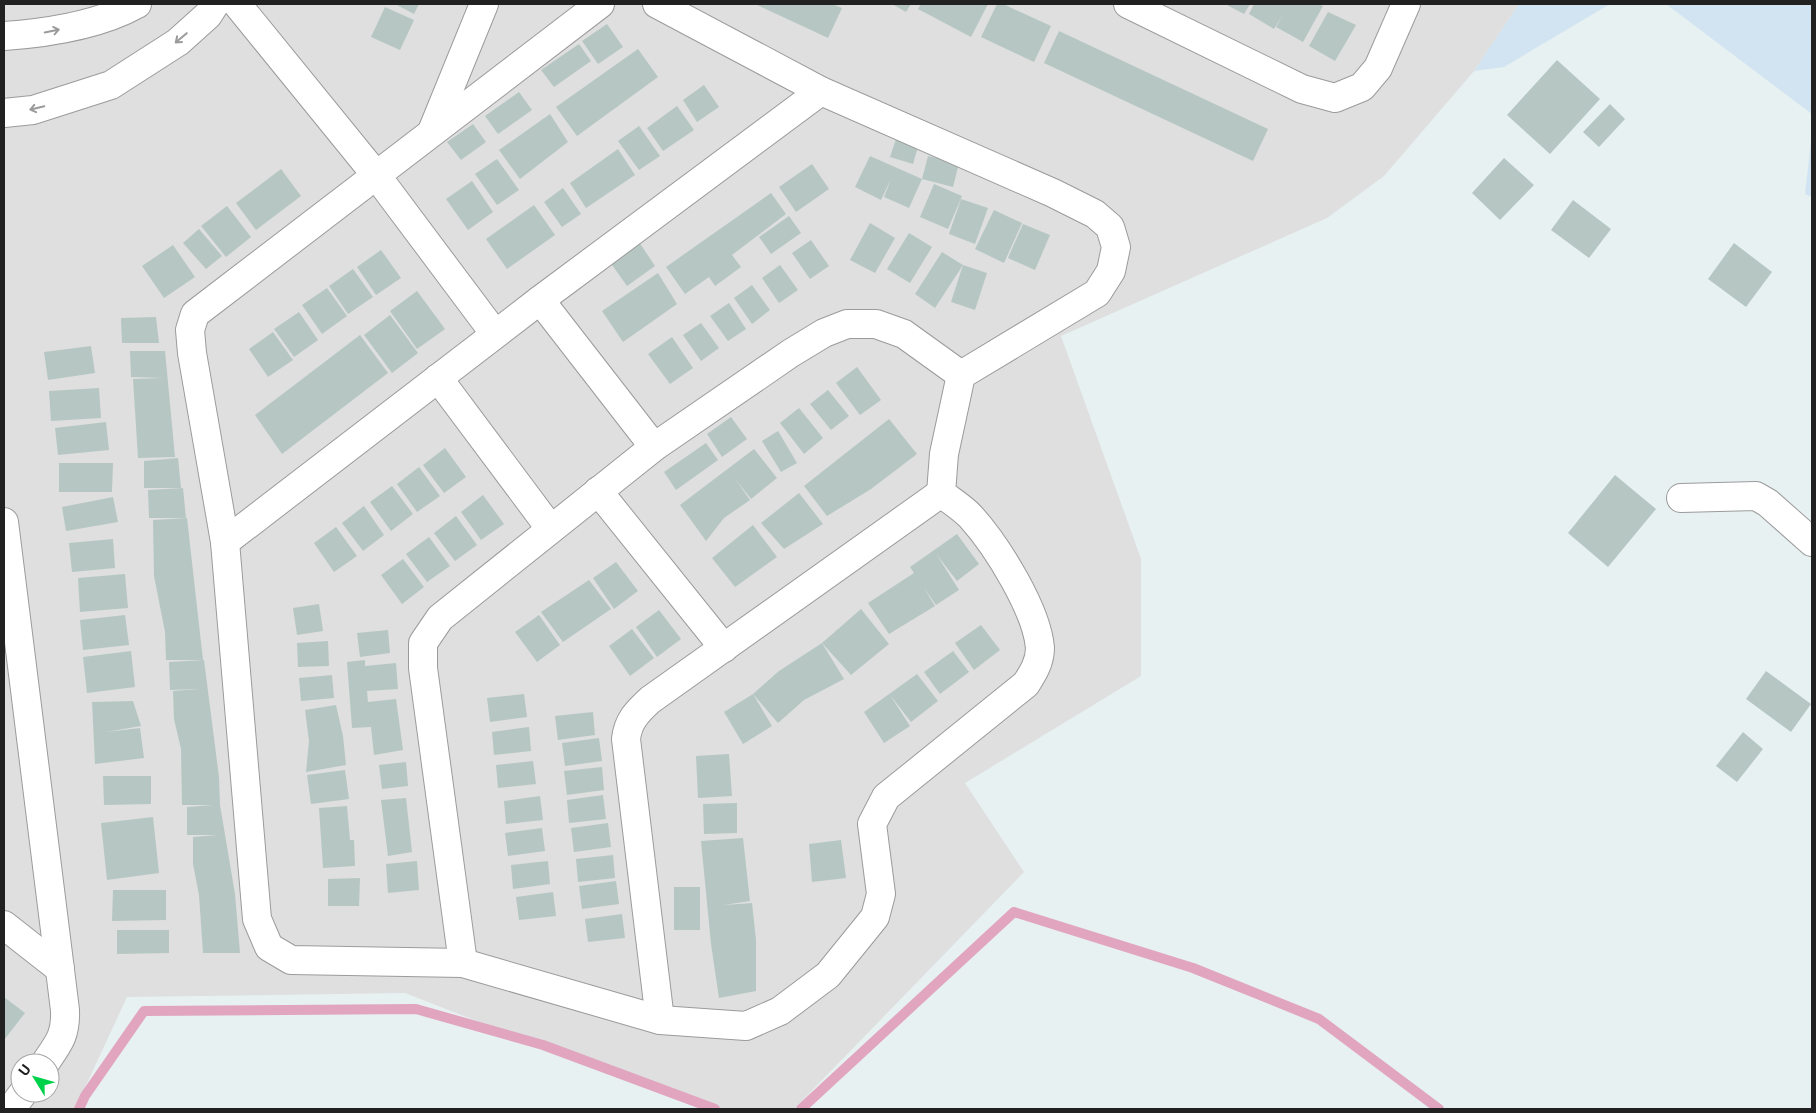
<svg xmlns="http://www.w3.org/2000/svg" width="1816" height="1113" font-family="'Public Sans',sans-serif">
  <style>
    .residential { fill: #dedfde; fill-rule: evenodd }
    .farmland { fill: #d2e4f1 }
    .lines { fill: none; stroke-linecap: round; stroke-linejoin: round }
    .stream { stroke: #e1a5bf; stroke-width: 10 }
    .building { fill: #b6c7c3 }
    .street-casing { stroke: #9b9b9b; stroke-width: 30 }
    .street { stroke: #fff; stroke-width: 28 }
    .oneway { stroke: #9b9b9b }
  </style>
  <rect width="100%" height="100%" fill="#e7f1f2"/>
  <path class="residential" d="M 4,4 L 1519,4 L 1474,71 L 1384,176 L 1327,218 L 1061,336 L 1141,559 L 1141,676 L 965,783 L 1024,872 L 794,1109 L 702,1109 L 405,993 L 127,997 L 75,1109 L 4,1109 ZM 20,1063 L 50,1063 L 50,1093 L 20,1093 Z"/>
  <g class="farmland">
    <path d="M 1519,4 L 1610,4 L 1504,67 L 1474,71 Z"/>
    <path d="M 1666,4 L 1812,4 L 1812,114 Z"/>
    <path d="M 1812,132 L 1812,197 L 1805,194 Z"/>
  </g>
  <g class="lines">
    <g class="stream">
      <path d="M 79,1109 L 85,1096 L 144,1011 L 416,1009 L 543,1045 L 715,1109"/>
      <path d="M 801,1109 L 1014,912 L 1193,968 L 1319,1019 L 1439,1109"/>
    </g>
  </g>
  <g class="building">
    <path d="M 395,4 L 419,4 L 414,14 Z"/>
    <path d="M 755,4 L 832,4 L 842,8 L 828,38 Z"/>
    <path d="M 892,4 L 911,4 L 906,12 Z"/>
    <path d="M 921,4 L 988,4 L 971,37 L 918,9 Z"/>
    <path d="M 997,4 L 1003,4 L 1051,26 L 1034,62 L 981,37 Z"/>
    <path d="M 1225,4 L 1250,4 L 1244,14 Z"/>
    <path d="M 1254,4 L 1318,4 L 1323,6 L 1303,42 L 1276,27 L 1284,13 L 1274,29 L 1249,14 Z"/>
    <path d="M 385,7 L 414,20 L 400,50 L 371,37 Z"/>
    <path d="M 1328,12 L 1356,25 L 1335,61 L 1309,46 Z"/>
    <path d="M 607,24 L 623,47 L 598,64 L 582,41 Z"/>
    <path d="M 1059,31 L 1268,129 L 1253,161 L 1044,63 Z"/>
    <path d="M 579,44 L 591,61 L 554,87 L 541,70 Z"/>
    <path d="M 638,49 L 658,77 L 577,136 L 556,107 Z"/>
    <path d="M 1557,60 L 1600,99 L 1550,154 L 1507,115 Z"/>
    <path d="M 704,85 L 719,107 L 697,122 L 683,100 Z"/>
    <path d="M 519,92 L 532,110 L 498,134 L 485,116 Z"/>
    <path d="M 1610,104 L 1625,119 L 1599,147 L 1583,132 Z"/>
    <path d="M 677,106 L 694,130 L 663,151 L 647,128 Z"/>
    <path d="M 550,114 L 568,142 L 520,179 L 499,150 Z"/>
    <path d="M 473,124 L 486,142 L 461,160 L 447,142 Z"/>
    <path d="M 639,126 L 660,156 L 639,170 L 618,141 Z"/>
    <path d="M 898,133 L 920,140 L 913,164 L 890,157 Z"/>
    <path d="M 618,149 L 635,175 L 586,208 L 570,183 Z"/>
    <path d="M 870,156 L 922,179 L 928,156 L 959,163 L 953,187 L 922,179 L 909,208 L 884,197 L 891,179 L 881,200 L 855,187 Z"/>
    <path d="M 1504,158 L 1534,185 L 1500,220 L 1472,193 Z"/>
    <path d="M 497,159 L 519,190 L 497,205 L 475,174 Z"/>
    <path d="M 812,164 L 829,189 L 796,212 L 779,187 Z"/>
    <path d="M 281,169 L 301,196 L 256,230 L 236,203 Z"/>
    <path d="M 472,181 L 493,212 L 468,230 L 446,199 Z"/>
    <path d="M 934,184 L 962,196 L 948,229 L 920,217 Z"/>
    <path d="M 563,188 L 581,214 L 562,227 L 544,202 Z"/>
    <path d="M 771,193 L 786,214 L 732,255 L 741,267 L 715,286 L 709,277 L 685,294 L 666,267 Z"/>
    <path d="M 961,199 L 988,208 L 975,244 L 949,234 Z"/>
    <path d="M 1573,200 L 1611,229 L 1589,258 L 1551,230 Z"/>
    <path d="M 534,205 L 555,235 L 507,269 L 486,239 Z"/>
    <path d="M 227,206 L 251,237 L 226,257 L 201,226 Z"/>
    <path d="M 994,210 L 1022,223 L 1004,263 L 975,249 Z"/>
    <path d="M 789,216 L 801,233 L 771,254 L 759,237 Z"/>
    <path d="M 870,223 L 895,238 L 875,273 L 850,260 Z"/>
    <path d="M 1023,224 L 1050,235 L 1035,270 L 1008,258 Z"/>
    <path d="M 199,229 L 222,256 L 206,269 L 183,243 Z"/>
    <path d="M 909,233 L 932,247 L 910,283 L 887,269 Z"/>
    <path d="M 811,240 L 829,266 L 810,279 L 792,253 Z"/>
    <path d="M 639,242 L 655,266 L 627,286 L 610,262 Z"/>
    <path d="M 1734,243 L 1772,272 L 1746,307 L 1708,279 Z"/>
    <path d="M 173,245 L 195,277 L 164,298 L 142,266 Z"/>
    <path d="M 381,250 L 401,278 L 376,295 L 357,267 Z"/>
    <path d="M 942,252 L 963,265 L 987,273 L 975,310 L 951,302 L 963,265 L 935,308 L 915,294 Z"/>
    <path d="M 780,265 L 798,290 L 779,303 L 762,278 Z"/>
    <path d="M 353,269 L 373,297 L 348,314 L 329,286 Z"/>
    <path d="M 658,273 L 677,304 L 623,342 L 602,311 Z"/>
    <path d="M 752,285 L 770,310 L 752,324 L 734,298 Z"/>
    <path d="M 327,288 L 347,316 L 322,334 L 302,305 Z"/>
    <path d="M 417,291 L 445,329 L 417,349 L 390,311 Z"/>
    <path d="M 729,303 L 746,329 L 728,341 L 710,316 Z"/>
    <path d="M 299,312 L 318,340 L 294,357 L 274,329 Z"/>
    <path d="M 390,315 L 418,353 L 392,373 L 364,335 Z"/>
    <path d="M 156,317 L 159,343 L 122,343 L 121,318 Z"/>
    <path d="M 701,323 L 719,348 L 701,361 L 683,335 Z"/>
    <path d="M 273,332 L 293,360 L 268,377 L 249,349 Z"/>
    <path d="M 360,335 L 388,373 L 282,454 L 255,415 Z"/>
    <path d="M 672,337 L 693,368 L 670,384 L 648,354 Z"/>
    <path d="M 91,346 L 95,373 L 48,380 L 44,352 Z"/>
    <path d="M 130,351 L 165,351 L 175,457 L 138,458 L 133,379 L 163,378 L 131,377 Z"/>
    <path d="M 857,367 L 881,400 L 860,415 L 836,383 Z"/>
    <path d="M 99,388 L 101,418 L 51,421 L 49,391 Z"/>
    <path d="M 828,390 L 849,416 L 831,430 L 810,404 Z"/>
    <path d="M 799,408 L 823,438 L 804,454 L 780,423 Z"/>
    <path d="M 731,417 L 747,439 L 722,457 L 707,434 Z"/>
    <path d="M 889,419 L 917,454 L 871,489 L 827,516 L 804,486 Z"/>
    <path d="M 106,422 L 109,450 L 58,455 L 55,428 Z"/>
    <path d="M 778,431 L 797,463 L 781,472 L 762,441 Z"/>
    <path d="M 706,443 L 718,460 L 676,490 L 664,472 Z"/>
    <path d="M 445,448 L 466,477 L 444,493 L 423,465 Z"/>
    <path d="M 754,449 L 777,478 L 751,499 L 736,480 L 750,500 L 724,518 L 706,541 L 680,505 Z"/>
    <path d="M 178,458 L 181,488 L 144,488 L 144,461 Z"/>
    <path d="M 59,463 L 113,463 L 112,492 L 59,492 Z"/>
    <path d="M 419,467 L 440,496 L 417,512 L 397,484 Z"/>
    <path d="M 1615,475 L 1656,509 L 1608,567 L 1568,533 Z"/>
    <path d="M 392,486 L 413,514 L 391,531 L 370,502 Z"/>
    <path d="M 183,488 L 186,518 L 149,518 L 148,490 Z"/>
    <path d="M 799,493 L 823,524 L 784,549 L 761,523 Z"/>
    <path d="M 483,495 L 504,524 L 481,540 L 461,512 Z"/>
    <path d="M 113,497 L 118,522 L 66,531 L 62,507 Z"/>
    <path d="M 364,506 L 384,535 L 363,551 L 342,523 Z"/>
    <path d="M 456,516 L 477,545 L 455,561 L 434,533 Z"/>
    <path d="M 187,518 L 203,660 L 166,660 L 165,632 L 154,576 L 153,520 Z"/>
    <path d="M 753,525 L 777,557 L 735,587 L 712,558 Z"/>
    <path d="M 336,527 L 357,556 L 334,572 L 314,543 Z"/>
    <path d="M 957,534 L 979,564 L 957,581 L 937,555 L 959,590 L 936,605 L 924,588 L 935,606 L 889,634 L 868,603 L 914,573 L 910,567 Z"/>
    <path d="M 429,537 L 450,566 L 427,582 L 406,554 Z"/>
    <path d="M 113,539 L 115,568 L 72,572 L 69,543 Z"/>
    <path d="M 403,559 L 424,587 L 402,604 L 381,575 Z"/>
    <path d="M 616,562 L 638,591 L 614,609 L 593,578 Z"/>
    <path d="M 125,574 L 128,608 L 80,612 L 78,578 Z"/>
    <path d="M 589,580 L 611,609 L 563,642 L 541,612 Z"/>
    <path d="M 319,604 L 323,631 L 297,635 L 293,608 Z"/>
    <path d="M 861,609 L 889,644 L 851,675 L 822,643 L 844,679 L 804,700 L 778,723 L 753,694 L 779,671 L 822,643 Z"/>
    <path d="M 659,610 L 681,639 L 657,657 L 636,627 Z"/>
    <path d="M 125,615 L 129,645 L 83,650 L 80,620 Z"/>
    <path d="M 539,615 L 560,645 L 537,662 L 515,632 Z"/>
    <path d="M 981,625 L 1000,650 L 974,670 L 955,643 Z"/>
    <path d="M 632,629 L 654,658 L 630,676 L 609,646 Z"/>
    <path d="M 388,630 L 390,653 L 360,657 L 357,633 Z"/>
    <path d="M 328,641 L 329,666 L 298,667 L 297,643 Z"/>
    <path d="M 131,651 L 135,687 L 87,693 L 83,657 Z"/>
    <path d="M 953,651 L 969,672 L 940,694 L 924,672 Z"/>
    <path d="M 204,660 L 219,777 L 220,805 L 235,894 L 240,953 L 203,953 L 199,895 L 193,864 L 193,837 L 218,835 L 187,835 L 187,807 L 213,805 L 182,805 L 181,749 L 174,719 L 173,691 L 199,689 L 170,690 L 169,662 Z"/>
    <path d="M 365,660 L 365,666 L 396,663 L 398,689 L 367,691 L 368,702 L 396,699 L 403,750 L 374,755 L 371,727 L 352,728 L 347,662 Z"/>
    <path d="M 1766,671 L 1811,704 L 1791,732 L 1746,699 Z"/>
    <path d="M 917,674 L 938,701 L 911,722 L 890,695 L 910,726 L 884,743 L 864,712 Z"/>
    <path d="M 332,675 L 334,698 L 301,701 L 299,678 Z"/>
    <path d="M 524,694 L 527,717 L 490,722 L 487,698 Z"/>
    <path d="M 753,694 L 772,726 L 743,744 L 724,712 Z"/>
    <path d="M 133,701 L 141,726 L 106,732 L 140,728 L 144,758 L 95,764 L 92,702 Z"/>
    <path d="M 336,705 L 343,736 L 346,765 L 306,772 L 309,741 L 305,710 Z"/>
    <path d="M 593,712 L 595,735 L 558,740 L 555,716 Z"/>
    <path d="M 529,727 L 531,751 L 494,755 L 492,732 Z"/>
    <path d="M 1743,732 L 1763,749 L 1737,782 L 1716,766 Z"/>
    <path d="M 599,738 L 602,761 L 565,766 L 562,743 Z"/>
    <path d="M 729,754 L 732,796 L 698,798 L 696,756 Z"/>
    <path d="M 533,761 L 536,784 L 498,788 L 496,765 Z"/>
    <path d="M 406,762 L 408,786 L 382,789 L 379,765 Z"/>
    <path d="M 602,767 L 604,790 L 567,795 L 564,771 Z"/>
    <path d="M 345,770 L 349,799 L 311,804 L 307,775 Z"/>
    <path d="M 103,776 L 151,776 L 151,804 L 104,805 Z"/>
    <path d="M 603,795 L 606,819 L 569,823 L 567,800 Z"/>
    <path d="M 540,796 L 543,820 L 506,824 L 504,801 Z"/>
    <path d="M 406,798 L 412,852 L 388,856 L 381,800 Z"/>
    <path d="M 737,803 L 737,833 L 704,834 L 703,804 Z"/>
    <path d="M 347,806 L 350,840 L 354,840 L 355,866 L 323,868 L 319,808 Z"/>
    <path d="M 153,817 L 159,873 L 107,880 L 101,823 Z"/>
    <path d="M 608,823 L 611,847 L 574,852 L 571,828 Z"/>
    <path d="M 542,828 L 545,851 L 508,856 L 505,833 Z"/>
    <path d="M 743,838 L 750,901 L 724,905 L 752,903 L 756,940 L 756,991 L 719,998 L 711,944 L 701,841 Z"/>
    <path d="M 841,840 L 846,878 L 812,882 L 809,844 Z"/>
    <path d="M 613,855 L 615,878 L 578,882 L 576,859 Z"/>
    <path d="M 417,861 L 419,890 L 388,893 L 386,864 Z"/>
    <path d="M 548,861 L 550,884 L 513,889 L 511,865 Z"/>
    <path d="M 360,878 L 359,906 L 328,906 L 328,879 Z"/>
    <path d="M 616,881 L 619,904 L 582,909 L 579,886 Z"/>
    <rect x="674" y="887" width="26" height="43"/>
    <path d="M 113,890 L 166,890 L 166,920 L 112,921 Z"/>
    <path d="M 553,892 L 556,916 L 519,920 L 516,897 Z"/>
    <path d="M 622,914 L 625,938 L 588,942 L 585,919 Z"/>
    <path d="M 117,930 L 169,930 L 169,953 L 117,954 Z"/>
    <path d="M 4,997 L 25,1013 L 4,1040 Z"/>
  </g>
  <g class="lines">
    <g class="street-casing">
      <g id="street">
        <path d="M 237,4 L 376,175 L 495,334"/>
        <path d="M 600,4 L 195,314 L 190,330 L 192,353 L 225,542 L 257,919 L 269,947 L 291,960 L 463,963 L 660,1020 L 746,1026 L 780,1011 L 828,975 L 875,917 L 881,894 L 872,824 L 886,797 L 1026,684 C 1033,673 1040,662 1040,648 C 1037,610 997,546 971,517 C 963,508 951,501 941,493 L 944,454 L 961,375 L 1097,293 L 1111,271 L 1116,247 L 1110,227 L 1095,214 L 1053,193 L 821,91 L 657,4"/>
        <path d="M 1128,4 L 1302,89 L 1335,98 L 1362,87 L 1378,68 L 1406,4"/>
        <path d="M 4,36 C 47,33 99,25 137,4"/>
        <path d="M 4,113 L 33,110 L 111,85 L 178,42 L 208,15 L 215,4"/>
        <path d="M 433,129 L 484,4"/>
        <path d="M 540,300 L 654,447"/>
        <path d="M 438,378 L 550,528"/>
        <path d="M 598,491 L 724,648"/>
        <path d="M 1681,498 L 1756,496 L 1768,503 L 1812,542"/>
        <path d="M 4,522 L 65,1010 C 66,1035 59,1043 45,1063"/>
        <path d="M 225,542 L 540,300 L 821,91"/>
        <path d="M 4,925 L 60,969"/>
        <path d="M 463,963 L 423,668 L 423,643 L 440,618 L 654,447 L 791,353 L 824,333 L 847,324 L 876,324 L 904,334 L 961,375"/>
        <path d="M 660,1020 L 626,739 C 628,721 637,712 650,700 L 941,493"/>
        <path d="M 11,1109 L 23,1093"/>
      </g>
    </g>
    <use href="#street" class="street"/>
  </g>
  <defs><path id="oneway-shaft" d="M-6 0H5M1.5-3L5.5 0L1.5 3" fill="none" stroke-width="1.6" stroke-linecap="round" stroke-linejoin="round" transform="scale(1.25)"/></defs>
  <g class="oneway">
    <use href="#oneway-shaft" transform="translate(52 31) rotate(-11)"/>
    <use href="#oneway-shaft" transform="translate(181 38) rotate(140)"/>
    <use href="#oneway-shaft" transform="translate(37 108) rotate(166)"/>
  </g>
  <rect width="1816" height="1113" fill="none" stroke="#212121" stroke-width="10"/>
  <g transform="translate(35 1078) rotate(307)"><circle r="24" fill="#ffffff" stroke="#a6a6a6"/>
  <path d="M0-4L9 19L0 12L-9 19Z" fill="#00d14a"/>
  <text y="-8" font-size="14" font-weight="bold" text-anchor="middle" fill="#212121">U</text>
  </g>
</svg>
